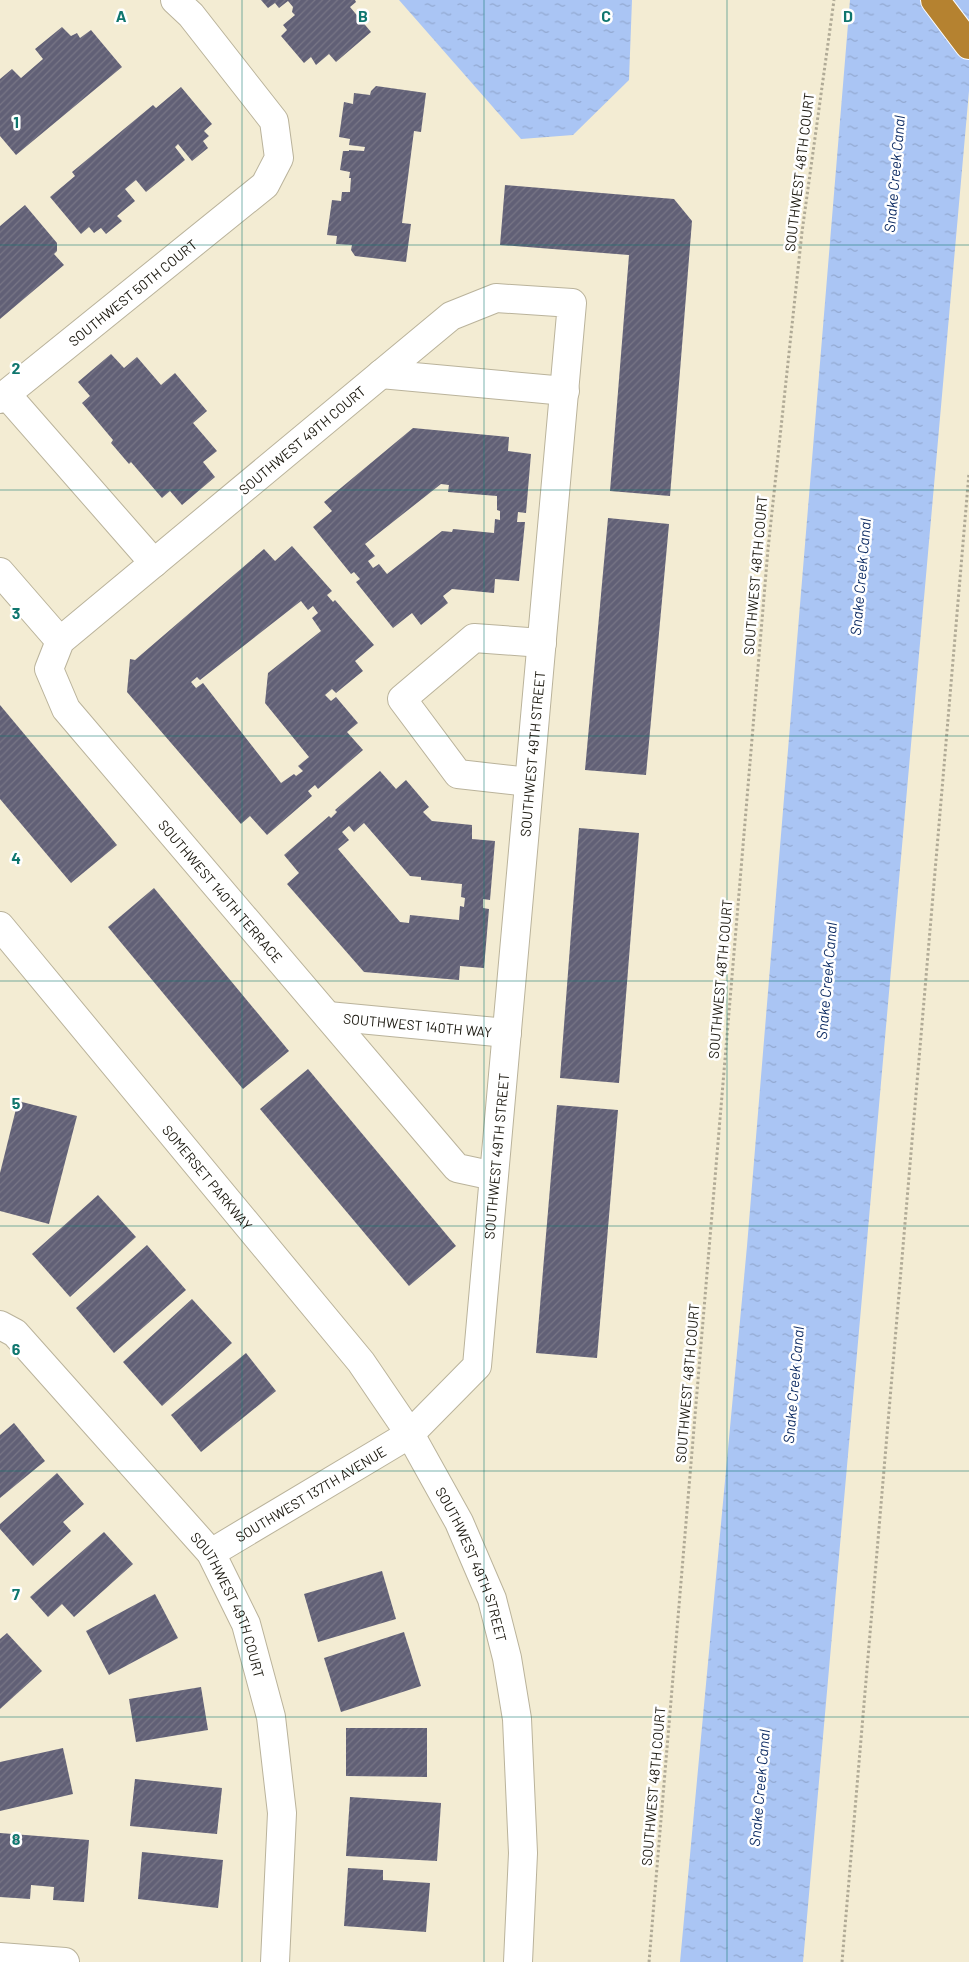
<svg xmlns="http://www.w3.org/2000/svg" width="969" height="1962" font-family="Barlow,sans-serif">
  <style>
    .water { fill: url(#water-ripples) }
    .building { fill: url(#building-hatch); fill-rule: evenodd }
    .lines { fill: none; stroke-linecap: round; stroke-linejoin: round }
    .minor-casing { stroke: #bab39b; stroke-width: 30 }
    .highway-casing { stroke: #fff; stroke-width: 30 }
    .path { stroke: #b0aa96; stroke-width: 3; stroke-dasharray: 2.5 2.5; stroke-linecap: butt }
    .minor { stroke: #fff; stroke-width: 28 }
    .highway { stroke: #b58230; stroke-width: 28 }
    .grid { fill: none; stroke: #0f766e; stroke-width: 1; stroke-opacity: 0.55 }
    .labels { text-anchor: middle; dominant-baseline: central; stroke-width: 5; stroke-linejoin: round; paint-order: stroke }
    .street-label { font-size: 14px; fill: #1b180f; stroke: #fff }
    .water-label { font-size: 15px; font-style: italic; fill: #112f66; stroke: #fff }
    .grid-label { font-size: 16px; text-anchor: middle; font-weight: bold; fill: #0f766e; stroke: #fff; stroke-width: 5; stroke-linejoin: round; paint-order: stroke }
  </style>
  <defs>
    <pattern id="water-ripples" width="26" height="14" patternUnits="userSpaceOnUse" patternTransform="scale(1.25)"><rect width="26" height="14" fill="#aac5f4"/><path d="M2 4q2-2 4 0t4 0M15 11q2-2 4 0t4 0" fill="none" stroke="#92a8d0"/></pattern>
    <pattern id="building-hatch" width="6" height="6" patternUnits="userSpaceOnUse" patternTransform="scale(1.25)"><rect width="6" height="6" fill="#616076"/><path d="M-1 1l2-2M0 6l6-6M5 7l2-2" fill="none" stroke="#787686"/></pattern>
  </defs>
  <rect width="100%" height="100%" fill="#f3ecd3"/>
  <g class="water">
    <path d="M 399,0 L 632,0 L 629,80 L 573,135 L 521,139 Z"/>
    <path d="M 850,0 L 969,0 L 969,91 L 803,1962 L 680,1962 L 747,1246 Z"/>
  </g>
  <g class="building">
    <path d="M 261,0 L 355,0 L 356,2 L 350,7 L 371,32 L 336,62 L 329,54 L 316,65 L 311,57 L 304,63 L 281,36 L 287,30 L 283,25 L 295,15 L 292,12 L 293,7 L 288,1 L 279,8 L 275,3 L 268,8 Z"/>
    <path d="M 62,27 L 71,36 L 77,33 L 80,38 L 91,30 L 122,67 L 16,155 L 0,136 L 0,79 L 12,69 L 21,78 L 43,59 L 35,49 Z"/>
    <path d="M 376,86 L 426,93 L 421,132 L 414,131 L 402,223 L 411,224 L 406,262 L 355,256 L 351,250 L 352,245 L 336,244 L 337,236 L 327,235 L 332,200 L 341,201 L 342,192 L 350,192 L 351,178 L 349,178 L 350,172 L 340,170 L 343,151 L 349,151 L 349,150 L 364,151 L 365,147 L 349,145 L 350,139 L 339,137 L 344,102 L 353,104 L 354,93 L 370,95 L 371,91 Z"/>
    <path d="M 181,87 L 212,124 L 204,131 L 209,136 L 203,141 L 208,148 L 192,161 L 178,144 L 175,147 L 185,160 L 146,192 L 136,180 L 125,189 L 135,201 L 117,216 L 122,221 L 106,234 L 101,228 L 94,233 L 89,227 L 81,234 L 50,197 L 75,176 L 72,172 L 153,105 L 156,108 Z"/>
    <path d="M 505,185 L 674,199 L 692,221 L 670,496 L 610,491 L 629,255 L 500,245 Z"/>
    <path d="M 25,205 L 57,243 L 57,251 L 54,254 L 64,265 L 0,319 L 0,226 Z"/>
    <path d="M 111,354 L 124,368 L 137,357 L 161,385 L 175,373 L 207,411 L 193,423 L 217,451 L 203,462 L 215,477 L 182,505 L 170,491 L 162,498 L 131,462 L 129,464 L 111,443 L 113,440 L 82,403 L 90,396 L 78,382 Z"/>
    <path d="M 413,428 L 509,437 L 508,451 L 531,454 L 526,513 L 518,512 L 517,522 L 525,522 L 519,581 L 495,579 L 494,593 L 452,589 L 443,596 L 448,603 L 421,625 L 412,613 L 393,628 L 356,582 L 360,579 L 354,572 L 351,574 L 313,527 L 332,511 L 324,502 ZM 441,484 L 449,485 L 448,492 L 497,496 L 497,510 L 500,511 L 500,520 L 495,519 L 494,533 L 453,529 L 452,532 L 442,531 L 387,574 L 379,564 L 373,568 L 368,561 L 375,556 L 365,544 Z"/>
    <path d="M 608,518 L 669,524 L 646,775 L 585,770 Z"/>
    <path d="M 292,546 L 332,591 L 327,595 L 333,602 L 335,600 L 374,645 L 355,661 L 363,671 L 336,693 L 332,689 L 325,695 L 331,701 L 336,697 L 358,723 L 347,732 L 363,750 L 318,789 L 315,785 L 308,791 L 312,796 L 267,835 L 250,816 L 241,824 L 127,692 L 130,659 L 135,660 L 264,549 L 275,561 ZM 301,601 L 308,610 L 313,606 L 318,613 L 312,618 L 321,631 L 268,673 L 265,703 L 309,757 L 298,766 L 303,771 L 296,776 L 294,774 L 281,783 L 203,683 L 196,688 L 191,682 L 197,677 L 200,680 Z"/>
    <path d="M 0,705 L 117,845 L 71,883 L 0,799 Z"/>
    <path d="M 380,771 L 396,789 L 406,780 L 429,807 L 423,812 L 432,821 L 472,825 L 472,839 L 495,841 L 490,900 L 483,899 L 483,908 L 489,909 L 484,968 L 460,966 L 459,980 L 364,972 L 287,884 L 299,873 L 284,855 L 329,816 L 331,818 L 337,812 L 335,810 ZM 364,823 L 410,876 L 421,877 L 421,880 L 462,884 L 461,897 L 465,898 L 464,907 L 460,906 L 459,920 L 410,915 L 409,923 L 400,922 L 338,849 L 349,840 L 342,832 L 349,826 L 354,832 Z"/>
    <path d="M 579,828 L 639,833 L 619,1083 L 560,1078 Z"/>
    <path d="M 154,888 L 289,1051 L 243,1089 L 108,927 Z"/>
    <path d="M 308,1069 L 456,1246 L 409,1286 L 260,1109 Z"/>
    <path d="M 18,1101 L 77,1116 L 49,1224 L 0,1211 L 0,1173 Z"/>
    <path d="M 557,1105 L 618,1110 L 597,1358 L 536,1353 Z"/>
    <path d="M 98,1195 L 136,1237 L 70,1297 L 32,1254 Z"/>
    <path d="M 147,1245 L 186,1290 L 114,1353 L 76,1308 Z"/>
    <path d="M 192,1299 L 232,1343 L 162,1406 L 123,1362 Z"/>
    <path d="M 246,1353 L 276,1391 L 201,1452 L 171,1415 Z"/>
    <path d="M 14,1423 L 45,1461 L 0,1498 L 0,1435 Z"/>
    <path d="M 57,1473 L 84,1504 L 63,1522 L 71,1531 L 33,1566 L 0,1529 L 0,1524 Z"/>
    <path d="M 104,1532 L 133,1564 L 74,1617 L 62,1604 L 48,1617 L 30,1597 Z"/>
    <path d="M 382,1571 L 396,1619 L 318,1642 L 304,1594 Z"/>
    <path d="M 155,1594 L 178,1638 L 109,1675 L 86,1631 Z"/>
    <path d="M 404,1632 L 421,1686 L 341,1712 L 324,1658 Z"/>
    <path d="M 7,1633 L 42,1671 L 0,1709 L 0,1639 Z"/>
    <path d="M 201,1687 L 208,1730 L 136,1742 L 129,1699 Z"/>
    <path d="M 346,1728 L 427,1728 L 427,1777 L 346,1776 Z"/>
    <path d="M 63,1748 L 73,1794 L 0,1811 L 0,1762 Z"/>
    <path d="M 135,1779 L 222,1788 L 217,1834 L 130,1826 Z"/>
    <path d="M 350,1797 L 441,1803 L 437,1861 L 346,1856 Z"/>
    <path d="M 0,1833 L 89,1840 L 84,1902 L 53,1900 L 54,1887 L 31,1885 L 30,1899 L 0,1897 Z"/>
    <path d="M 142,1852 L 223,1860 L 218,1908 L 138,1899 Z"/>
    <path d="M 348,1868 L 383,1870 L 383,1880 L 430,1883 L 426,1932 L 344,1926 Z"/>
  </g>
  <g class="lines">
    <g class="minor-casing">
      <g id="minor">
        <path d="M 381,374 L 565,391"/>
        <path d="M 6,394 L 154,563"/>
        <path id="s1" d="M 0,399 L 265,185 L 279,158 L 274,121 L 191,15 L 175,0"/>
        <path d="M 0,572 L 60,641"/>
        <path d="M 529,782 L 458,774 L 402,699 L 474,638 L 542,643"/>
        <path id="s2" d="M 0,926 L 361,1362 L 410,1434 L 459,1522 L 492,1599 L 507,1658 L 517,1719 L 523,1853 L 518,1962"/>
        <path id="s3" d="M 328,1016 L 507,1033"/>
        <path id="s4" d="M 0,1325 L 15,1333 L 211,1553 L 246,1624 L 271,1717 L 282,1813 L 275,1962"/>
        <path id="s5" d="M 211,1553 L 410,1434 L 477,1366 L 572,303 L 496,298 L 451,316 L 60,641 L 49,669 L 66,709 L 457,1168 L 494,1176"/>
        <path d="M 0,1957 L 65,1962"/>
      </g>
    </g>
    <g class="highway-casing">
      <path id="highway" d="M 935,0 L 969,45"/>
    </g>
    <g class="path">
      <path d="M 649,1962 L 768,549 L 802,232 L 834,0"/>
      <path d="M 842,1962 L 969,473"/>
    </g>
    <use href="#minor" class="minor"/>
    <use href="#highway" class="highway"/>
  </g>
  <path class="grid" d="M 242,0 L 242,1962M 484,0 L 484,1962M 727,0 L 727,1962M 0,245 L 969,245M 0,490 L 969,490M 0,736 L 969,736M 0,981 L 969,981M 0,1226 L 969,1226M 0,1471 L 969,1471M 0,1717 L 969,1717"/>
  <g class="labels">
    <g class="street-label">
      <text transform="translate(799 172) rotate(-83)">SOUTHWEST 48TH COURT</text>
      <text stroke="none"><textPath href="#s1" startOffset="170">SOUTHWEST 50TH COURT</textPath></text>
      <text transform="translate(302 440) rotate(-40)">SOUTHWEST 49TH COURT</text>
      <text transform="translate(755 575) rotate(-85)">SOUTHWEST 48TH COURT</text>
      <text stroke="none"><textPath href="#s5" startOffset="942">SOUTHWEST 49TH STREET</textPath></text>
      <text stroke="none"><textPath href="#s5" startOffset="2340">SOUTHWEST 140TH TERRACE</textPath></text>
      <text transform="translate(720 979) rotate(-85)">SOUTHWEST 48TH COURT</text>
      <text stroke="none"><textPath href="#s3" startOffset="90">SOUTHWEST 140TH WAY</textPath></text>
      <text stroke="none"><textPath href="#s5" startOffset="538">SOUTHWEST 49TH STREET</textPath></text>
      <text stroke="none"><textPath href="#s2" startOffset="326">SOMERSET PARKWAY</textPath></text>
      <text transform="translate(687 1383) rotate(-85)">SOUTHWEST 48TH COURT</text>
      <text stroke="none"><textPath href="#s5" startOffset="116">SOUTHWEST 137TH AVENUE</textPath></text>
      <text stroke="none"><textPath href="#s2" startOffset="798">SOUTHWEST 49TH STREET</textPath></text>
      <text stroke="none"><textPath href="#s4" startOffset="366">SOUTHWEST 49TH COURT</textPath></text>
      <text transform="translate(653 1786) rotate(-85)">SOUTHWEST 48TH COURT</text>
    </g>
    <g class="water-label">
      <text transform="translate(894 174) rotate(-85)">Snake Creek Canal</text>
      <text transform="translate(860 577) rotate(-85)">Snake Creek Canal</text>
      <text transform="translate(826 981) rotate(-85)">Snake Creek Canal</text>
      <text transform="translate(793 1385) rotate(-85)">Snake Creek Canal</text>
      <text transform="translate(759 1788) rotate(-85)">Snake Creek Canal</text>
    </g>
  </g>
  <g class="grid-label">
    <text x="121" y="22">A</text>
    <text x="363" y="22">B</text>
    <text x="606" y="22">C</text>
    <text x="848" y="22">D</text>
    <text x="16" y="128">1</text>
    <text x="16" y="374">2</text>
    <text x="16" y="619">3</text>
    <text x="16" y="864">4</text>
    <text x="16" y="1109">5</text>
    <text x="16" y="1355">6</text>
    <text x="16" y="1600">7</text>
    <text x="16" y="1845">8</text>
  </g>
</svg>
